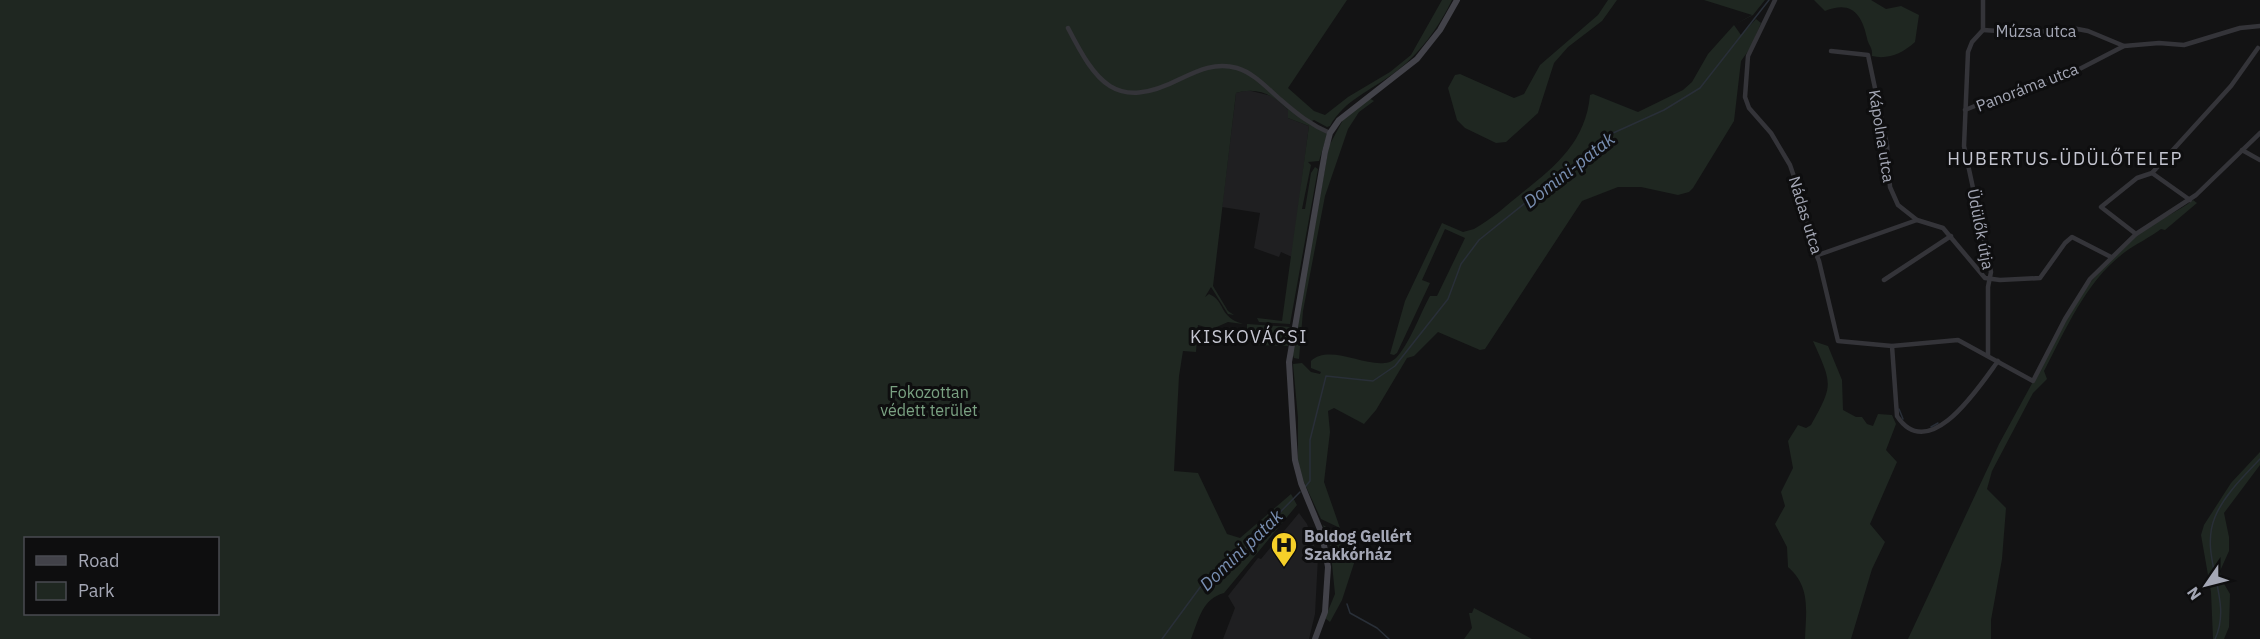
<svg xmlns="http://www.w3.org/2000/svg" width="2260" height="639" font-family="'IBM Plex Sans',sans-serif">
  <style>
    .built { fill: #1f1f21 }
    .green { fill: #1f2721; fill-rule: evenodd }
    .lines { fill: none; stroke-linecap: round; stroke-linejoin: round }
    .stream { stroke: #292f38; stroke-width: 1.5 }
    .street { stroke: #343439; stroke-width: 4.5 }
    .secondary { stroke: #424249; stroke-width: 6 }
    .labels { text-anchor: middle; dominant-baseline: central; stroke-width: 6; stroke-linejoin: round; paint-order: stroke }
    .street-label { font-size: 16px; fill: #a4a7b5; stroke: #0e0e0f }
    .park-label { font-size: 16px; fill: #7aa182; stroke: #0e0e0f }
    .poi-label { font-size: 16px; font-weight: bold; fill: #a4a7b5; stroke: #0e0e0f; text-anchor: start }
    .neighbourhood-label { font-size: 18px; letter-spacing: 1.5px; fill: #c5c6d1; stroke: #0e0e0f }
    .water-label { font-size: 18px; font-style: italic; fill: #798fb2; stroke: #0e0e0f }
  </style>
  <rect width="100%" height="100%" fill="#131314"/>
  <g class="built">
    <path d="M 1247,90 L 1276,97 L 1288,110 L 1288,118 L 1309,126 L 1292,257 L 1281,252 L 1279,257 L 1254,248 L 1260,213 L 1222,207 L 1236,93 Z"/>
    <path d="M 1299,513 L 1307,524 L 1318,557 L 1315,614 L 1309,639 L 1223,639 L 1235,608 L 1228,596 L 1258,558 L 1261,559 Z"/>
  </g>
  <g class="green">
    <path d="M 0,0 L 1347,0 L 1288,88 L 1314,111 L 1325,115 L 1348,97 L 1390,72 L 1411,55 L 1442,0 L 1452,0 C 1439,27 1419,55 1394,73 C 1372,90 1344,100 1330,126 L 1327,127 L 1314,120 L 1310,122 L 1327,131 L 1327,135 L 1319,161 L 1308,162 L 1311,165 L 1302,209 L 1305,209 L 1311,173 L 1315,167 L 1318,169 L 1290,324 L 1259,322 L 1257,318 L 1282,321 L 1309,126 L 1288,118 L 1288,110 C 1273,94 1257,87 1236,93 L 1213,286 L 1228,311 L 1234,315 L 1228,314 L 1211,287 L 1205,297 L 1209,294 C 1226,301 1218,317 1243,324 L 1228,322 L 1212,329 L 1198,325 L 1196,352 L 1183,351 L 1179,376 L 1174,471 L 1198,473 L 1227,534 L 1240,538 L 1291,494 L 1297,505 L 1224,593 C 1202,599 1199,619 1191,639 L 0,639 ZM 26,538 L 218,538 L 218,614 L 26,614 Z"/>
    <path d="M 1608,0 L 1617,0 L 1602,21 L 1568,47 L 1554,63 L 1538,113 L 1506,142 L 1496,143 L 1465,128 L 1457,120 L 1448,88 L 1455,75 L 1460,74 L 1514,98 L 1524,94 L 1540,65 L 1598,15 Z"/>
    <path d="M 1704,0 L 1765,0 L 1753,15 L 1734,25 L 1741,35 L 1756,19 L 1761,23 L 1751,47 L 1741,61 L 1734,121 L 1693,188 L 1689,192 L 1678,195 L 1641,187 L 1618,187 L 1582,201 L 1485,349 L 1480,350 L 1438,332 L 1414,356 L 1407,358 L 1376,410 L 1364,424 L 1334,408 L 1328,411 L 1330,432 L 1324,482 L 1340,528 L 1321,519 L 1302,478 L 1298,461 L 1298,418 L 1293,364 L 1302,363 L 1311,372 L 1320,374 L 1321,372 L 1311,368 L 1311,361 C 1332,341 1377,376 1396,358 C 1409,345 1421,312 1430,296 L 1437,296 L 1465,238 L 1445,229 L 1422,280 L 1430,283 L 1397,353 L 1394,355 L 1390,354 L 1405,301 L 1442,223 L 1463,232 L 1474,229 C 1492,219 1507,205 1523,192 C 1556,166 1586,141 1590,95 L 1593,94 L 1638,112 L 1683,90 L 1692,82 L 1708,54 L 1734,25 L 1752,15 Z"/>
    <path d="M 1814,0 L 1871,0 L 1886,9 L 1901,6 L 1919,15 L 1915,42 C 1903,53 1888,60 1872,56 C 1873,47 1868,45 1867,38 C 1862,15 1852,0 1825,11 Z"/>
    <path d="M 1369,98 L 1374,101 L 1359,112 L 1348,129 L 1325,196 L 1303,311 L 1299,359 L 1294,358 L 1292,353 L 1329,146 L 1344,118 Z"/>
    <path d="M 2193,200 L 2197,203 L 2165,230 L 2161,229 C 2149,238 2136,244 2125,252 C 2086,281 2066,329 2044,371 L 2047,379 L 2033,393 L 1992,471 L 1987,489 L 2006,508 L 2002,559 L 1991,620 L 1991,639 L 1908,639 L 1999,444 L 2079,297 C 2093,278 2125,241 2145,229 C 2161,218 2178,212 2193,200 Z"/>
    <path d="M 1247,324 L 1290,327 L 1288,346 L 1256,345 L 1256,341 L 1247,341 Z"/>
    <path d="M 1813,341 L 1828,346 L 1842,380 L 1843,410 L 1856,417 L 1862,417 L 1867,424 L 1873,426 L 1878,414 L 1892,415 L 1896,424 L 1886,450 L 1897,462 L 1870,524 L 1885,542 L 1872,569 L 1851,639 L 1805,639 C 1806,611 1811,587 1788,567 L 1787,547 L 1775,524 L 1785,506 L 1781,492 L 1793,468 L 1788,441 L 1798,425 L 1806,428 L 1811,425 C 1834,384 1832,384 1813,341 Z"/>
    <path d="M 2260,452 L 2260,465 L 2224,513 L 2229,537 L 2229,551 L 2220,571 L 2223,582 L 2230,594 L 2229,627 L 2224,639 L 2213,639 L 2211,592 L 2201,535 L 2204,525 L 2231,483 Z"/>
    <path d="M 1323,525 L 1359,548 L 1342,600 L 1330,622 L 1325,618 L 1335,594 L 1330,544 Z"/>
    <path d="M 1474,608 L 1532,639 L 1464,639 L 1472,628 L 1469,613 L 1472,613 Z"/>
  </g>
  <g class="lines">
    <g class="stream">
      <path d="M 1899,409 L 1903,419"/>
      <path d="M 1931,427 L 1938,423"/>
      <path d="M 1305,487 L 1310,481 L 1310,440 L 1326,376 L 1373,381 L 1395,366 L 1448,299 L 1461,264 L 1479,240 L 1611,134 L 1664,110 L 1700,88 L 1769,0"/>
      <path d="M 1347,604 L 1350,613 L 1377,628 L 1389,639"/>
      <path d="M 1162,639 L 1201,586 L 1229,564 L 1300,492"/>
      <path d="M 2215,639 C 2234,599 2198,558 2215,517 C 2224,495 2244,476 2260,459"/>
    </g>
    <g class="street">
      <path d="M 1775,0 L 1748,56 L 1745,97 L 1749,108 L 1771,133 L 1790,165 L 1803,203 L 1810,240 L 1819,261 L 1838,341 L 1892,346 L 1958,340 L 2033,381 L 2065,319 L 2090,279 L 2136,234 L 2196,195 L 2260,133"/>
      <path d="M 1983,0 L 1983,30 L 1972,42 L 1968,52 L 1964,146 L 1991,272 L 1988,287 L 1988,355"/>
      <path d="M 1068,28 C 1096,82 1115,112 1180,79 C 1199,70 1216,62 1237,68 C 1254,73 1268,89 1281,100 C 1297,114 1311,125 1330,133"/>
      <path d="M 1983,30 L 2030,33 L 2072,28 L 2088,31 L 2124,46"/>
      <path d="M 1831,51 L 1868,55 L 1887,145 L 1890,187 L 1898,205 L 1917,220 L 1943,228 L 1985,278 L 2000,280 L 2040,278 L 2065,243 L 2072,237 L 2111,257"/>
      <path d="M 1965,110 L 2017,89 L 2066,76 L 2124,46 L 2159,43 L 2184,45 L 2240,28 L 2260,26"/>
      <path d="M 2242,150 L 2260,160"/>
      <path d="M 2152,173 L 2190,200"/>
      <path d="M 2136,234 L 2101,207 L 2137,178 L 2152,173 L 2231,86 L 2258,48"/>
      <path d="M 1818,255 L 1917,220"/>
      <path d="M 1884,280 L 1951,236"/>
      <path d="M 1892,346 L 1897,416 C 1929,465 1979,387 1998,361"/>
    </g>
    <path class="secondary" d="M 1315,639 L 1325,612 L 1328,567 L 1322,534 L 1301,483 L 1295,460 L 1289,362 L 1325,152 L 1330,133 L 1339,120 L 1417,59 L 1440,30 L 1457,0"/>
  </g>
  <defs>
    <g id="hospital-pin" transform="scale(1.35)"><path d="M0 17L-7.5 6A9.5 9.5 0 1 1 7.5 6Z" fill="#f6d029" stroke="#0e0e0f"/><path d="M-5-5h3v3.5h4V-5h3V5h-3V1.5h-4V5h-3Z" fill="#111"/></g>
  </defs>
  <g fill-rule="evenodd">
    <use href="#hospital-pin" x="1284" y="545"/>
  </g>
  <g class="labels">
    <g class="street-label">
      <text x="2036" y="31">Múzsa utca</text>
      <text transform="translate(2027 87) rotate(-21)">Panoráma utca</text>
      <text transform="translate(1882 136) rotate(81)">Kápolna utca</text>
      <text transform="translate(1806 215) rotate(73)">Nádas utca</text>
      <text transform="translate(1981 229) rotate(79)">Üdülők útja</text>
    </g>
    <g class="park-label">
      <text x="929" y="392">Fokozottan<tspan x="929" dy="18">védett terület</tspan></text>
    </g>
    <g class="poi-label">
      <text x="1304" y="536">Boldog Gellért<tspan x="1304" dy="18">Szakkórház</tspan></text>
    </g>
    <g class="neighbourhood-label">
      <text x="2065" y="158">HUBERTUS-ÜDÜLŐTELEP</text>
      <text x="1249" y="336">KISKOVÁCSI</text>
    </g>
    <g class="water-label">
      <text transform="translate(1569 170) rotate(-38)">Domini-patak</text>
      <text transform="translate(1241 550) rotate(-44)">Domini patak</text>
    </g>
  </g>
  <rect x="24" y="537" width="195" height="78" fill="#0e0e0f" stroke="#4a4b51" stroke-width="1.5"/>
  <rect x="36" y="556" width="30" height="9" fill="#424249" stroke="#4a4b51" stroke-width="1.5"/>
  <text x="78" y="567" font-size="18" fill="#a4a7b5">Road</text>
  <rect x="36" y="582" width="30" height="18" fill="#1f2721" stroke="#4a4b51" stroke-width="1.5"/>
  <text x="78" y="597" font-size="18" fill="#a4a7b5">Park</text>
  <g transform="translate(2206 585) rotate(235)" stroke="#0e0e0f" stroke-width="4.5" paint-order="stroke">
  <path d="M0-4.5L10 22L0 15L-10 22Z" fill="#a4a7b5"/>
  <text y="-9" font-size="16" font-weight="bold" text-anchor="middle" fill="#a4a7b5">N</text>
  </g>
</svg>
